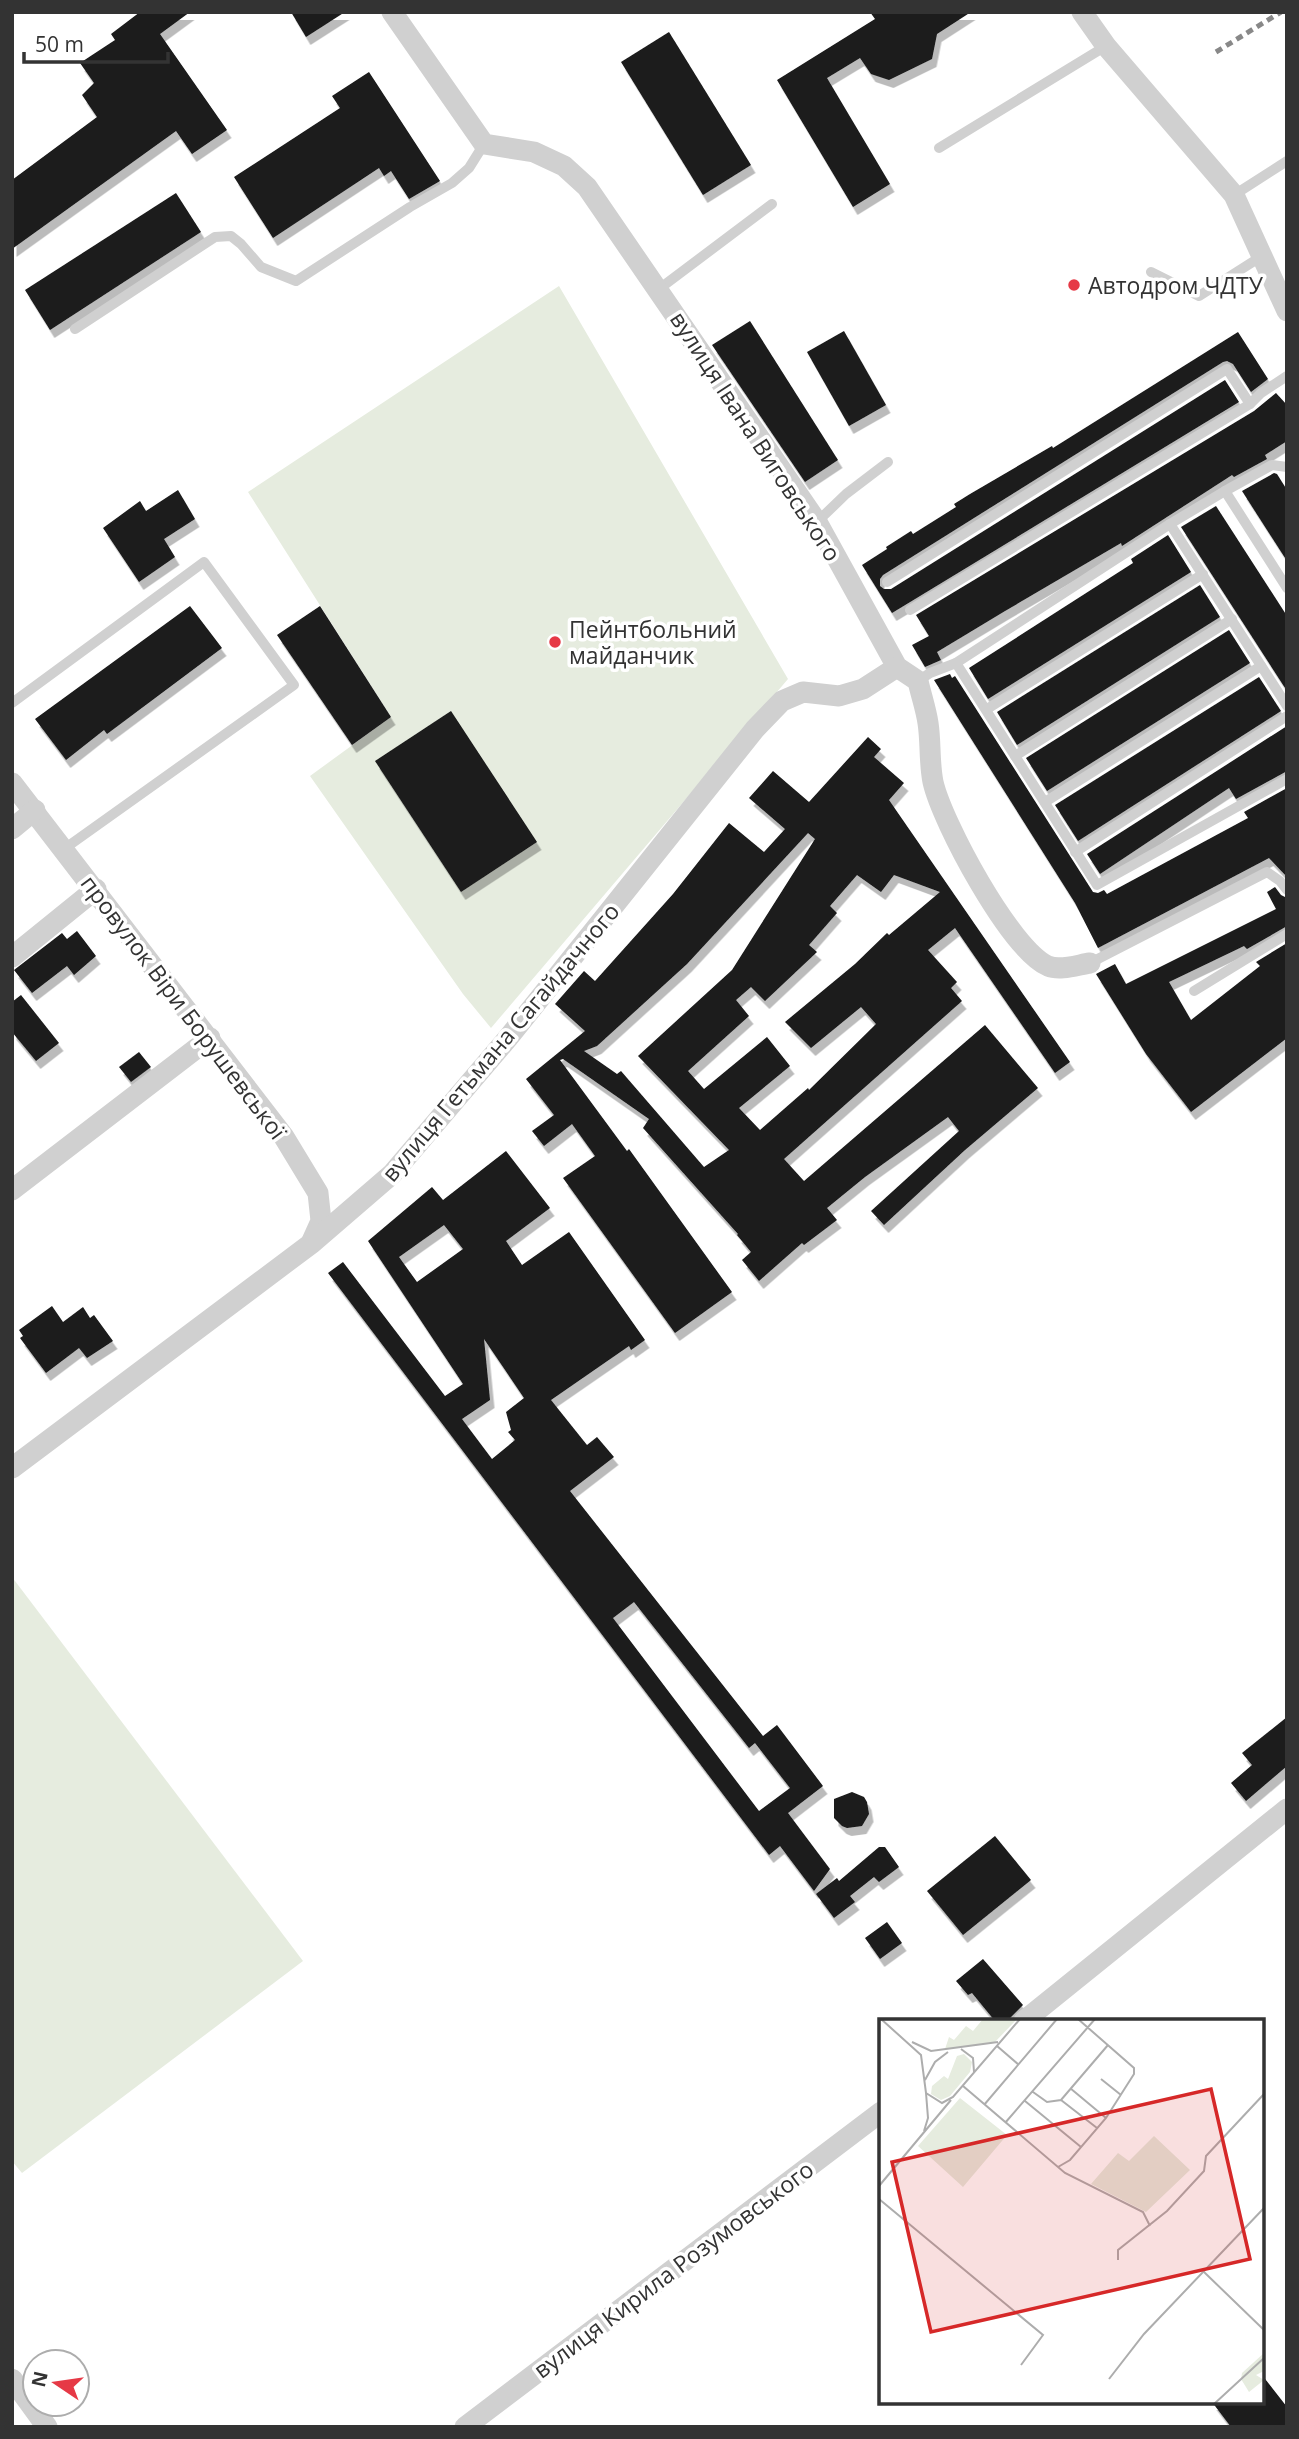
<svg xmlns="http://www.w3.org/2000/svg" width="1299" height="2439" font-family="'Open Sans',sans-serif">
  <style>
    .green { fill: #e6ecdf }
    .building { fill: #1a1a1a; fill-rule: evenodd; filter: url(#shadow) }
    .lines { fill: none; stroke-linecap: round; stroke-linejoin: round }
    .lane { stroke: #d0d0d0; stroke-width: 10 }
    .street { stroke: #d0d0d0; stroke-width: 21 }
    .rail { stroke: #888; stroke-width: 5; stroke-dasharray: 7 5; stroke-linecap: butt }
    .poi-dot { fill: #e63946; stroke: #fff; stroke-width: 2.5 }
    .labels { text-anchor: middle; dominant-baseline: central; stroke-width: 7; stroke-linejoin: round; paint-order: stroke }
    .poi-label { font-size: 23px; fill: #333; stroke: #fff; text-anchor: start }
    .street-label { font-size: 23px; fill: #333; stroke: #fff }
    .inset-road { fill: none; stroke: #adadad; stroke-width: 2 }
    .view { fill: #d62828; fill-opacity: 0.15; stroke: #d62828; stroke-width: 3.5 }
    .inset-edge { fill: none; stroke: #333; stroke-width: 3.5 }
  </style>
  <defs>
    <filter id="shadow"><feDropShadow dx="4.5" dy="8" stdDeviation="0" flood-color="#0004"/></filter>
  </defs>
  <rect width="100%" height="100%" fill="#fff"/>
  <g class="green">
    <path d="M 559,286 L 788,679 L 491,1028 L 463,994 L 310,776 L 391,717 L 248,492 Z"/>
    <path d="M 12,1577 L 303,1961 L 22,2173 L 12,2161 Z"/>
  </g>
  <g class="building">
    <path d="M 140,12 L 190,12 L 160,34 L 227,130 L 192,154 L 176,131 L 12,249 L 12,180 L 97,117 L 82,95 L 94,83 L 80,63 L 115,40 L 111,34 Z"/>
    <path d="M 291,12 L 345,12 L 306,37 Z"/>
    <path d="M 870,12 L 971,12 L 937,34 L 932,59 L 889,80 L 871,74 L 860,58 L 827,78 L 890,184 L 853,207 L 777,80 L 875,19 Z"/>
    <path d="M 669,32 L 751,165 L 703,195 L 621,62 Z"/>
    <path d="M 369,72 L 440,181 L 409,199 L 391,171 L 384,176 L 379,168 L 273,238 L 234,177 L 340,108 L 332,96 Z"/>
    <path d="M 176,193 L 201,232 L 50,330 L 25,290 Z"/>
    <path d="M 750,321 L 838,460 L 805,482 L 712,345 Z"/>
    <path d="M 844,331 L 886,405 L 849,426 L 807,352 Z"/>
    <path d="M 1238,332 L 1268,379 L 1251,392 L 1233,364 L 1227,361 L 1223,362 L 883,575 L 880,579 L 880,586 L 884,589 L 891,589 L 1225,380 L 1239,402 L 892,613 L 862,565 L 887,549 L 886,547 L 911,531 L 913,534 L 956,507 L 954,504 L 970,494 L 1052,446 L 1053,448 Z"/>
    <path d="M 1276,393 L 1287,405 L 1287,441 L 1265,455 L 1267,459 L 1234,477 L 1232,475 L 1122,546 L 1121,543 L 1005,611 L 937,652 L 941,660 L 925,667 L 912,645 L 929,636 L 916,615 L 1254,411 Z"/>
    <path d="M 1274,473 L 1277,474 L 1287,490 L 1287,561 L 1242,491 Z"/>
    <path d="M 178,490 L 195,519 L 164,539 L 175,557 L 139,582 L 103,528 L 140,501 L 146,511 Z"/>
    <path d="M 1216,506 L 1287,616 L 1287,691 L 1181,527 Z"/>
    <path d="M 1168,535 L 1191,572 L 988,699 L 969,668 L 1133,563 L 1131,559 Z"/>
    <path d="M 1200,585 L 1220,617 L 1017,745 L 997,712 Z"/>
    <path d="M 190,606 L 222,648 L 107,734 L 104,730 L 66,760 L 35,719 Z"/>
    <path d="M 320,606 L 391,717 L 352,745 L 277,635 Z"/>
    <path d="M 1229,630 L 1250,663 L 1047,791 L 1026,758 Z"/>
    <path d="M 950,674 L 952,678 L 955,676 L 1093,892 L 1098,893 L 1104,890 L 1107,894 L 1248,818 L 1244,812 L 1287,788 L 1287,877 L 1269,858 L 1098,948 L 1075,903 L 934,680 Z"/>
    <path d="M 1259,677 L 1281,711 L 1078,841 L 1055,805 Z"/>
    <path d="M 451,711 L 537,842 L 461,892 L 375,761 Z"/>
    <path d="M 1287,726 L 1287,771 L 1236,799 L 1229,788 L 1100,874 L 1087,854 Z"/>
    <path d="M 868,737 L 881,749 L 874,757 L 904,783 L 889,800 L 1070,1062 L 1055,1073 L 955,928 L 928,950 L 957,982 L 951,988 L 962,1001 L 784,1159 L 804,1181 L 985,1025 L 1038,1088 L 965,1150 L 884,1225 L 871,1211 L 959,1131 L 948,1117 L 865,1177 L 827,1208 L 837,1220 L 804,1245 L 802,1243 L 759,1281 L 742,1260 L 751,1252 L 737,1235 L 738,1234 L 643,1128 L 649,1119 L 563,1059 L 560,1060 L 627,1151 L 629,1149 L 732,1292 L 675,1333 L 563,1178 L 595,1156 L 572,1124 L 544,1146 L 532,1131 L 554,1115 L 526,1079 L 585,1031 L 555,1004 L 584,971 L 595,981 L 673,894 L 729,823 L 764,852 L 785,829 L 749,798 L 773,771 L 809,802 ZM 808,833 L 815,839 L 732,970 L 638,1056 L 729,1150 L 704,1167 L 621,1071 L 617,1074 L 584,1051 L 597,1046 L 687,964 ZM 857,875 L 881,892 L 894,875 L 940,892 L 889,935 L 887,933 L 855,964 L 785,1022 L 811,1048 L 861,1007 L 876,1024 L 809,1090 L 808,1088 L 760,1130 L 739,1108 L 790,1066 L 767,1037 L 704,1089 L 688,1071 L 749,1016 L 736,1000 L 751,987 L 765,1001 L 817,952 L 809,945 L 837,913 L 830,906 Z"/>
    <path d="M 1275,887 L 1281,895 L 1287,898 L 1287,926 L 1247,949 L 1244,946 L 1169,982 L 1191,1020 L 1260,966 L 1256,962 L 1287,943 L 1287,1038 L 1191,1112 L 1146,1054 L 1096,974 L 1115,964 L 1126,984 L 1276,909 L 1267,892 Z"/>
    <path d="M 77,931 L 96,956 L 74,975 L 67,966 L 32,993 L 14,970 L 62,933 L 67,939 Z"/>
    <path d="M 21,995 L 59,1043 L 36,1061 L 12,1032 L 12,1002 Z"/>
    <path d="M 139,1052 L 151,1067 L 131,1082 L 119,1067 Z"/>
    <path d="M 506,1151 L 550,1208 L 506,1241 L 522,1265 L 569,1232 L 645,1340 L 631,1350 L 629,1346 L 551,1400 L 587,1445 L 597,1437 L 614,1457 L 570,1491 L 763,1736 L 777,1725 L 823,1786 L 788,1813 L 830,1869 L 814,1891 L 780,1846 L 769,1855 L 328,1273 L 343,1262 L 445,1396 L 463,1384 L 368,1241 L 432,1187 L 443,1200 ZM 444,1225 L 463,1249 L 417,1282 L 399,1257 ZM 484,1339 L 524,1398 L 506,1412 L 511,1430 L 508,1432 L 515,1440 L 492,1459 L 462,1419 L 490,1400 ZM 634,1602 L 749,1748 L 755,1743 L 790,1788 L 759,1811 L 613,1618 Z"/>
    <path d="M 52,1306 L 63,1322 L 83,1307 L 90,1318 L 94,1315 L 113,1341 L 87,1358 L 79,1348 L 46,1373 L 20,1338 L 23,1336 L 19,1330 Z"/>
    <path d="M 1287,1717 L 1287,1766 L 1246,1801 L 1231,1783 L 1252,1765 L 1242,1753 Z"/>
    <path d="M 852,1792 L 864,1797 L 867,1802 L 869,1814 L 862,1826 L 847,1828 L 842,1826 L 834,1818 L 834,1799 Z"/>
    <path d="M 995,1836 L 1031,1880 L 963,1935 L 927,1891 Z"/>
    <path d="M 879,1847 L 885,1847 L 899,1867 L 879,1882 L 874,1877 L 850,1896 L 855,1902 L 834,1918 L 816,1894 L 837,1878 L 839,1881 Z"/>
    <path d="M 887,1922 L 902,1943 L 880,1959 L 865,1938 Z"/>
    <path d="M 983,1959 L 1023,2005 L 1007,2021 L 995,2021 L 972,1993 L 968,1995 L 956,1981 Z"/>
    <path d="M 1262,2375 L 1287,2407 L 1287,2427 L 1231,2427 L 1212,2402 L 1262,2402 Z"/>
  </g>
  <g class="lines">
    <g class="lane">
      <path d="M 939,148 L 1106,46"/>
      <path d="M 1234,195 L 1287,161"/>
      <path d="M 1151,272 L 1199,296 L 1262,256"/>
      <path d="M 659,289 L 772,204"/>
      <path d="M 75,329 L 215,237 L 231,236 L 241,244 L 261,267 L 296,281 L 410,207 L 452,183 L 469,168 L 484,144"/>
      <path d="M 1225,491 L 1287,588"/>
      <path d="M 817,522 L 846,494 L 888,462"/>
      <path d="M 1170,524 L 1287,706"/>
      <path d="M 887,582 L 1227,369 L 1250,404"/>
      <path d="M 910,610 L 1250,404 L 1261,393 L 1287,376"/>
      <path d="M 956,663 L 1097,885 L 1287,779"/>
      <path d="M 918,681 L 930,673 L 956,663 L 1170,524 L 1225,491 L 1272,465 L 1287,467"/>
      <path d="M 12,703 L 204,562 L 294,685 L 64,849"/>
      <path d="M 987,709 L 1203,574"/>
      <path d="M 1015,756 L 1232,619"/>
      <path d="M 1045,802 L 1261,666"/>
      <path d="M 1075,852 L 1287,716"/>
      <path d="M 1090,963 L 1267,872 L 1280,881 L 1287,890"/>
      <path d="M 1194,991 L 1287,934"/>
    </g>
    <g class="street">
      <path d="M 392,12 L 484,144 L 534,152 L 564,166 L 587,187 L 817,522 L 897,667 L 918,681 C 921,695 926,709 928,723 C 931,742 929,762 933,782 C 942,822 1010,949 1048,966 C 1060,971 1077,965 1090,963"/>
      <path d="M 1082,12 L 1106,46 L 1234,195 L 1287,311"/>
      <path d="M 12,783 L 284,1137 L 318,1193 L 321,1221 L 312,1241"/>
      <path d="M 12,829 L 35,810"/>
      <path d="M 12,957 L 96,889"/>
      <path d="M 12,1190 L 210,1038"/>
      <path d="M 12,1468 L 312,1243 L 392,1174 L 508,1038 L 755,729 L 782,701 L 803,692 L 839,696 L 863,689 L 897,667"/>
      <path d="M 1024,2021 L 1287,1809"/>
      <path d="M 12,2379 L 47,2427"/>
      <path d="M 465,2427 L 881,2112"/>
    </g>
    <path class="rail" d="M 1216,52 L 1281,12"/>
  </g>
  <g class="poi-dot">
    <circle cx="1074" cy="285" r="7"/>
    <circle cx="555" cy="642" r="7"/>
  </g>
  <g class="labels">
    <g class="poi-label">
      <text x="1088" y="285">Автодром ЧДТУ</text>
      <text x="569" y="629">Пейнтбольний<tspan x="569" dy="26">майданчик</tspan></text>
    </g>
    <g class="street-label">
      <text transform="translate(756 436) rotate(57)">вулиця Івана Виговського</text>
      <text transform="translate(184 1007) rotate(53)">провулок Віри Борушевської</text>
      <text transform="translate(500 1042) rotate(-50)">вулиця Гетьмана Сагайдачного</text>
      <text transform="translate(673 2269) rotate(-37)">вулиця Кирила Розумовського</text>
    </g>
  </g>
  <g transform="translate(879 2019)">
    <rect width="385" height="385" fill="#fff"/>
    <path d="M 104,0 L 138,0 L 116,23 L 66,30 L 70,18 L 75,21 L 87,7 L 94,12 ZM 85,35 L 93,43 L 91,53 L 71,77 L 62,81 L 52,75 L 53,67 L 65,57 L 69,60 L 78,37 ZM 81,79 L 128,116 L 84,168 L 39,127 ZM 275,117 L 311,151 L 267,193 L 212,165 L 239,134 L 250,142 ZM 385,334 L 385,352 L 377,356 L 385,361 L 370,373 L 362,360 L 363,354 Z" fill="#e6ecdf"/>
    <path class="inset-road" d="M 2,0 L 42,36 L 47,74 L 63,84 L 74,78 L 141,0M 33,23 L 52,32 L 119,23M 118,27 L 140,46M 82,30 L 94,39 L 95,53M 222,60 L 242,76M 46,61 L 56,43 L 69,33M 84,67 L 186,154 L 264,193 L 271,207M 191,69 L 227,99M 154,73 L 168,83 L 182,81 L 229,26M 182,81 L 218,109M 146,82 L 202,128M 105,86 L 178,0M 126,104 L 216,0M 45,112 L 49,99 L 47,74M 179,148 L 191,141 L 227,99 L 255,55 L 255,49 L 199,0M 0,167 L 72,81M 0,180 L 164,316 L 142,346M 239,241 L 239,231 L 288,192 L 325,152 L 327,137 L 385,75M 325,253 L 385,311M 230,360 L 265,315 L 385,189M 335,385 L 385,339"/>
    <path class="view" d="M 332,70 L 371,240 L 52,313 L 13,143 Z"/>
    <rect width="385" height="385" class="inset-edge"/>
  </g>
  <rect width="1299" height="2439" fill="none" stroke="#333333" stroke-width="28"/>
  <g transform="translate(56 2383) rotate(283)"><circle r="33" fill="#ffffff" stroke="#adadad" stroke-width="2"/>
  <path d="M0-5L12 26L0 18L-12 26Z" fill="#e63946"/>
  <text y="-10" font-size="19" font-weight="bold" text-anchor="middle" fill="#333333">N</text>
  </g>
  <path d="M24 52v10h144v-10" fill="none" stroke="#333333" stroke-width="3.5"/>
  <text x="35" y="52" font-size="21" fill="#333333" stroke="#ffffff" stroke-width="5" paint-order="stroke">50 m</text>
</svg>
